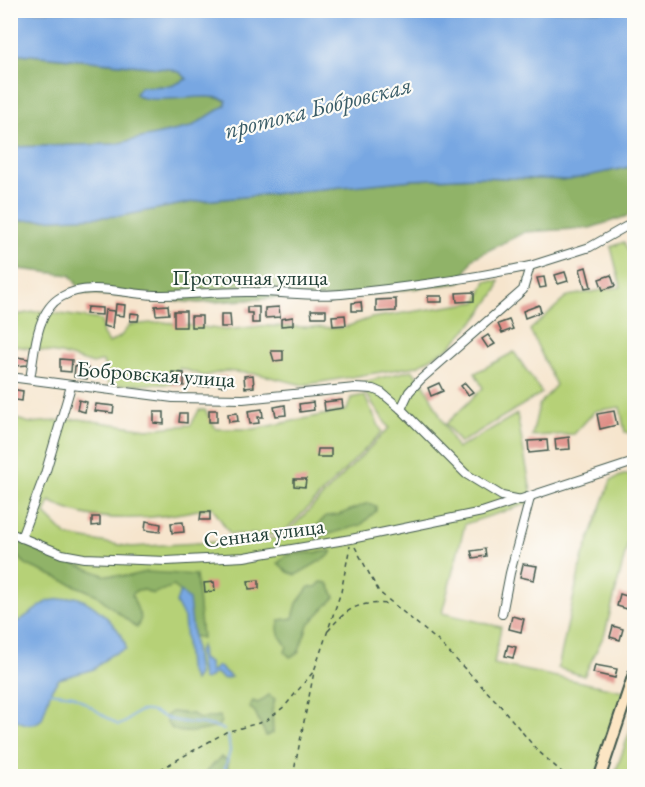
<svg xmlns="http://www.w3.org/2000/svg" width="645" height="787" font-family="'EB Garamond',serif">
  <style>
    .green { fill: #b6d177; stroke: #6a8756; stroke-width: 1.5 }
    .forest { fill: #90b368; stroke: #58784e; stroke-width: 1.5 }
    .water { fill: #78a7e2; stroke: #4c728b; stroke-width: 1.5 }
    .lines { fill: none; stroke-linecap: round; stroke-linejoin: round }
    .stream { stroke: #78a7e2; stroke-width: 2 }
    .building { fill: #df8d85 }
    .street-casing { stroke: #3f564b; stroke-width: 10 }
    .secondary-casing { stroke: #3f564b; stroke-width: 14 }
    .path { stroke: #3f564b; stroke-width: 1.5; stroke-dasharray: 4.5 4.5; stroke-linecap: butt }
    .street { stroke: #fff; stroke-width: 8 }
    .secondary { stroke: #fce6c4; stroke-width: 10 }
    .labels { text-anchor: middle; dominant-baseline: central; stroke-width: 4.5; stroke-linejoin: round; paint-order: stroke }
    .street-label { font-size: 22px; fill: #1f3d34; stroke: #fdfcf7 }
    .water-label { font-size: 24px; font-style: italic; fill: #3a5d68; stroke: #fdfcf7 }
  </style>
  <rect width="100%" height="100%" fill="#fdfcf7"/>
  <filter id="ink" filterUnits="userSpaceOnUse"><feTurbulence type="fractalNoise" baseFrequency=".0167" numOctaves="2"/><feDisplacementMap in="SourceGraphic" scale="12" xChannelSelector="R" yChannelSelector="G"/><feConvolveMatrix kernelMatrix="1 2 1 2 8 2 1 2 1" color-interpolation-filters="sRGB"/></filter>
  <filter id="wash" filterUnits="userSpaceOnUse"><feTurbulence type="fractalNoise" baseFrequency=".008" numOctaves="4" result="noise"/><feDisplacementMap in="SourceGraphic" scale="24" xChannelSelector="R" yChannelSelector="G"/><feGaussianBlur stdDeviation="1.35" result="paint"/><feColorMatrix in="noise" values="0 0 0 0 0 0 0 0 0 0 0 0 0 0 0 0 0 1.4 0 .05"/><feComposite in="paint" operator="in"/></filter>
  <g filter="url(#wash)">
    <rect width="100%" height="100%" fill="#f6e5cd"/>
    <g class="green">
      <path d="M 624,242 L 634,262 L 634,434 L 625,432 L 620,407 L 595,411 L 574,434 L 532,436 L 539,405 L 556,385 L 530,330 L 568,296 L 621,287 L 611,247 Z"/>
      <path d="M 486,281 L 499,281 L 497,290 L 478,317 L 450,347 L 417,366 L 303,385 L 258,374 L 225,371 L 204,376 L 180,368 L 172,384 L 109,385 L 103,361 L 93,364 L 61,354 L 11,345 L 10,316 L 40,311 L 101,320 L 103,335 L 109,343 L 120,337 L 130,325 L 163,322 L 226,330 L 262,326 L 343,328 L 371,318 L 477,302 Z"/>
      <path d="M 514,352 L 542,393 L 460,443 L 446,424 L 483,388 L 475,373 Z"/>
      <path d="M 412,370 L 425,386 L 457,449 L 517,414 L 533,502 L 465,524 L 442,613 L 501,627 L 494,664 L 629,692 L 600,776 L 11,776 L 10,417 L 30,423 L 79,419 L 147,429 L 191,425 L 199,410 L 205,410 L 216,429 L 254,429 L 347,410 L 351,398 L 364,395 L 382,432 L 281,535 L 230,534 L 212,507 C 165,518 94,528 50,501 L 45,514 L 67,536 L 131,547 L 282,538 L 389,428 L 359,383 Z"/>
      <path d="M 623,475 L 634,475 L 634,519 L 605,633 L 584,676 L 558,668 L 582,559 L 611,480 Z"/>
      <path d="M 634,720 L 634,776 L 614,776 Z"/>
    </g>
    <g class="forest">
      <path d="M 10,53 L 170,69 L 181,73 L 187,79 L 171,86 L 140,87 L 138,97 C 160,100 209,92 226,101 L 226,105 L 191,127 L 115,144 L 11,147 Z"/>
      <path d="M 634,166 L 634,214 L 590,228 L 525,232 L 473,258 L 460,283 L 338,298 L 278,298 L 199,303 L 83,293 L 70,275 L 11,268 L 10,221 L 121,216 L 193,202 L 412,180 L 477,177 L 569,180 Z"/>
      <path d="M 368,503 L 376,506 L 376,511 L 361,525 L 315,538 L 313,530 L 326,516 L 338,515 Z"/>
      <path d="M 23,542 L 51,558 L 67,561 L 104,575 L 130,576 L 146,572 L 196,575 L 202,638 L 193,636 L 188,600 L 174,586 L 152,594 L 145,590 L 137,590 L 132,595 L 141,618 L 137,628 L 95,594 L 27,565 L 15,554 L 16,544 Z"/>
      <path d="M 332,551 L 329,556 L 296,575 L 288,572 L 278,563 L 287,555 Z"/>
      <path d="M 321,582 L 328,583 L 335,597 L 308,625 L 298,653 L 290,657 L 285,652 L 287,646 C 280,637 275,631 280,620 L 293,618 L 297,603 L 309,587 L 316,587 Z"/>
      <path d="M 269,695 L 275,699 L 272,710 L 273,733 L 266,736 L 255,712 L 249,707 L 253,701 L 258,703 Z"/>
      <path d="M 172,712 L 193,714 L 199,719 L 220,716 L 221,721 L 218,727 C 203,731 166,740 166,716 Z"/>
      <path d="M 221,757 L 228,761 L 228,776 L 202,776 Z"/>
    </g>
    <g class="water">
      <path d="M 83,11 L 130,16 L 282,10 L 634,11 L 634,166 L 569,180 L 477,177 L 412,180 L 193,202 L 121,216 L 11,221 L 11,147 L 115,144 L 191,127 L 226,105 L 226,100 C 206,91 148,107 135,94 L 140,87 L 171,86 L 187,79 L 181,73 L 170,69 L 11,53 L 11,11 Z"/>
      <path d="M 180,591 L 189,600 L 198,675 L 194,681 L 188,668 L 184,618 L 176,603 Z"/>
      <path d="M 75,597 C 92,601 125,630 126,649 L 111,655 L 94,669 L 59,679 L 51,690 L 42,719 C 32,728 21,724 11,716 L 11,621 L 19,621 L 48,601 Z"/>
      <path d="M 201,646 L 202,659 L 209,663 L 210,672 L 218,666 L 231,677 L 224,679 L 215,673 L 206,680 L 202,679 L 198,651 Z"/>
    </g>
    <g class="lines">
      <g class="stream">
        <path d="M 48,692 L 73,695 L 118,725 C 128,724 132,713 141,711 C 151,709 160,716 169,719 C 187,725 206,721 224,730"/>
        <path d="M 223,776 L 230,751 L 228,735"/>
      </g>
    </g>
    <g id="blocks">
      <g class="building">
        <path d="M 586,267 L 591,287 L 585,288 L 580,269 Z"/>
        <path d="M 565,272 L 568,281 L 558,284 L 555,275 Z"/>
        <path d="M 611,275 L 615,286 L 603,290 L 599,279 Z"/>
        <path d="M 544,277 L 546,287 L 540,288 L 537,278 Z"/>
        <path d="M 474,292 L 474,301 L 457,302 L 456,293 Z"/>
        <rect x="428" y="296" width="14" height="6"/>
        <path d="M 396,299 L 396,311 L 376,312 L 376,300 Z"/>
        <path d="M 361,302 L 362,311 L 352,311 L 352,303 Z"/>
        <path d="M 116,304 L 125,305 L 124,316 L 115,315 Z"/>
        <path d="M 168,305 L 169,314 L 156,315 L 155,306 Z"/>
        <path d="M 539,305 L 541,312 L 525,318 L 523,311 Z"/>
        <path d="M 87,307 L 102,308 L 102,315 L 86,314 Z"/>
        <path d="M 247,307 L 259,307 L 259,323 L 252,323 L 252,313 L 247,313 Z"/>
        <path d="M 279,307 L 280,317 L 265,318 L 265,308 Z"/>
        <path d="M 105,310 L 114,311 L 112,328 L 103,326 Z"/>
        <path d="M 311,310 L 326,310 L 326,317 L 312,317 Z"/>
        <rect x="174" y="311" width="12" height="16"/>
        <path d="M 131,313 L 139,314 L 138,321 L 130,321 Z"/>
        <path d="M 221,314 L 230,314 L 231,327 L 221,327 Z"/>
        <path d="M 345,315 L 346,325 L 333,326 L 332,316 Z"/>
        <rect x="191" y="316" width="11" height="11"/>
        <path d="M 293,317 L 293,325 L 281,326 L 281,319 Z"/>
        <path d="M 509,320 L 513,329 L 502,333 L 498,324 Z"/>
        <path d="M 488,335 L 495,344 L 488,348 L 482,339 Z"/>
        <path d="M 271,351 L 283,351 L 283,360 L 274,361 Z"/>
        <path d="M 17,357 L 29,359 L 28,365 L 15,366 Z"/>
        <path d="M 60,359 L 72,360 L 71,372 L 60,371 Z"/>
        <path d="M 75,366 L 88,368 L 87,379 L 74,377 Z"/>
        <path d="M 172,372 L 184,373 L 184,386 L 172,385 Z"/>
        <path d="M 253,375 L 254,387 L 245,388 L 244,376 Z"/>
        <path d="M 226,376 L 226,386 L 219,386 L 218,377 Z"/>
        <path d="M 210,378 L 210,386 L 199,387 L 199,379 Z"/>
        <path d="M 439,383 L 443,391 L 431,396 L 428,388 Z"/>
        <path d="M 465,383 L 473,392 L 468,395 L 461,386 Z"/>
        <path d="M 10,389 L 23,391 L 22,401 L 10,399 Z"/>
        <path d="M 79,400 L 87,402 L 85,412 L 77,410 Z"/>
        <path d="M 342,400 L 343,408 L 325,411 L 324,402 Z"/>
        <path d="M 313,402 L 314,410 L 300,412 L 299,404 Z"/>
        <path d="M 96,404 L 114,406 L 113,413 L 95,411 Z"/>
        <path d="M 285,405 L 286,415 L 276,416 L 274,407 Z"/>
        <path d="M 262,409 L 263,417 L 258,417 L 259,423 L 250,424 L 248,411 Z"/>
        <rect x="209" y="410" width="8" height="12"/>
        <path d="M 614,411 L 617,425 L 600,429 L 597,414 Z"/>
        <path d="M 154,412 L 164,412 L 164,424 L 154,423 Z"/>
        <path d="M 180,413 L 187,413 L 187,423 L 179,422 Z"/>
        <path d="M 237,413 L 238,421 L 229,422 L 228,414 Z"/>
        <path d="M 569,437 L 570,449 L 556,450 L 555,439 Z"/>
        <path d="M 547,440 L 548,451 L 529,453 L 528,441 Z"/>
        <path d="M 318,449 L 331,449 L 331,457 L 317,457 Z"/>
        <path d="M 294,479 L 306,479 L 305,487 L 294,486 Z"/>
        <path d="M 201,512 L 210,512 L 210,520 L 200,520 Z"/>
        <path d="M 92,517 L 100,517 L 100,525 L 92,526 Z"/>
        <path d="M 146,521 L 161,524 L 160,532 L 145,530 Z"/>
        <path d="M 183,522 L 184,532 L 172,533 L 171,523 Z"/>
        <path d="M 485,549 L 486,556 L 473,558 L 471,551 Z"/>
        <path d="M 523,564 L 537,566 L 534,580 L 520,577 Z"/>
        <path d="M 259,580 L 259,588 L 249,589 L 248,581 Z"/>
        <path d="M 214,582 L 215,591 L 205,592 L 204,583 Z"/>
        <path d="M 620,594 L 630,597 L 627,609 L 617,606 Z"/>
        <path d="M 512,616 L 524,619 L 521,632 L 509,629 Z"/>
        <path d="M 613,626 L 623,629 L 620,640 L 610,637 Z"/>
        <path d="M 508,645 L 516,647 L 513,658 L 505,656 Z"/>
        <path d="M 595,665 L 617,669 L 615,678 L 593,673 Z"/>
      </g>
    </g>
  </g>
  <g filter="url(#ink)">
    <use href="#blocks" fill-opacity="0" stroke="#3f564b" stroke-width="1.5"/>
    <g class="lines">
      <g class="street-casing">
        <g id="street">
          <path d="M 10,377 L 173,398 L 243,399 L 355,388 L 373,389 L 382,393 L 401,409 L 466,474 L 502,496 L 521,500"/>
          <path d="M 30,379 C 35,353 35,312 61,297 C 89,281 124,294 155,295 C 188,295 221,291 255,292 C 283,292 313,297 341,294 C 404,288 468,279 530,266"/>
          <path d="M 401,409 L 409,392 L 420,380 L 523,290 L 530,266 L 590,247 L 634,222"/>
          <path d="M 10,533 L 62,554 L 84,558 L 167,561 L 244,557 L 351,539 L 482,512 L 634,462"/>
          <path d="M 21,538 L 45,474 L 71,386"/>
          <path d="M 502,614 L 510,573 L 530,498"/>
        </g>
      </g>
      <g class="secondary-casing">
        <path id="secondary" d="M 600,776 L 634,674"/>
      </g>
      <g class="path">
        <path d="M 355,547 L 379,592 L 438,641 L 498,703 L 537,750 L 566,776"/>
        <path d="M 328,631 C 349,606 358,602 390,604"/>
        <path d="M 154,776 L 161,769 L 226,732 L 266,721 L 285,706 L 314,671 L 341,592 L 350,546"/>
        <path d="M 293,776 L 314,672"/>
      </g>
      <use href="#street" class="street"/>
      <use href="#secondary" class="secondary"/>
    </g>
  </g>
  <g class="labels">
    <g class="street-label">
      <text x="250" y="277">Проточная улица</text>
      <text transform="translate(156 374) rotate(4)">Бобровская улица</text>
      <text transform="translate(264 533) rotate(-7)">Сенная улица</text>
    </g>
    <g class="water-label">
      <text transform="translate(318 107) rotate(-14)">протока Бобровская</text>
    </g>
  </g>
  <rect width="645" height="787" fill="none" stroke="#fdfcf7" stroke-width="36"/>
</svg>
